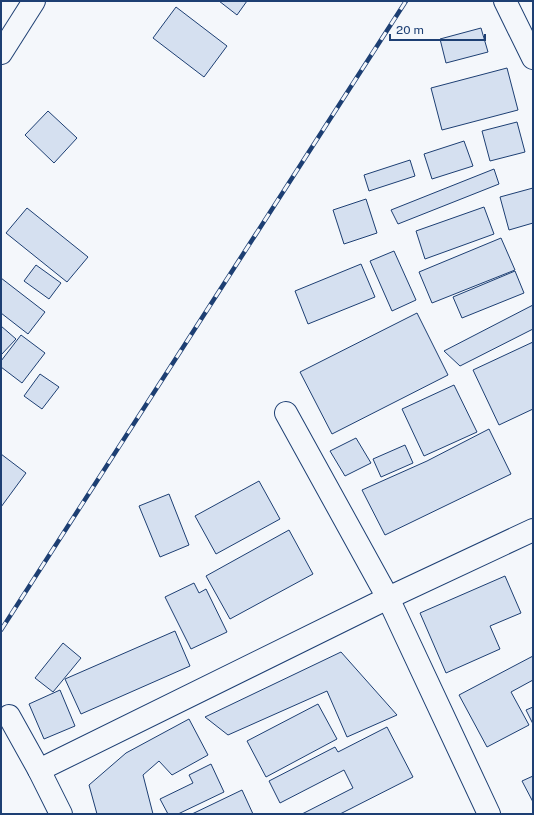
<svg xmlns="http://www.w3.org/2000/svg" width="534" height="815" font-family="'Public Sans',sans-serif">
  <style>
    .building { fill: #d5e0f0; stroke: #1d3f73 }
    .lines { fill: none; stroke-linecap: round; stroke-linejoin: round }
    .minor-casing { stroke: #1d3f73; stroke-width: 24 }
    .minor { stroke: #f4f7fb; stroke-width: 22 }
    .rail-casing { stroke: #1d3f73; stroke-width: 4.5 }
    .rail { stroke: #f4f7fb; stroke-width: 3; stroke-dasharray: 9; stroke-linecap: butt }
  </style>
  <rect width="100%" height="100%" fill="#f4f7fb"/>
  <g class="building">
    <path d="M 219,1 L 247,1 L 237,15 Z"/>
    <path d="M 176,7 L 227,46 L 204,77 L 153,38 Z"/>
    <path d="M 481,28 L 488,52 L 446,63 L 440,39 Z"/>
    <path d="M 507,68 L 518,110 L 442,130 L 431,88 Z"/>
    <path d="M 48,111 L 77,138 L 54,163 L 25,135 Z"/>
    <path d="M 517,122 L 525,152 L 490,161 L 482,131 Z"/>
    <path d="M 464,141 L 473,166 L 432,179 L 424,154 Z"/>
    <path d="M 410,160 L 415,176 L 369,191 L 364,175 Z"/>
    <path d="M 494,169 L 499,184 L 398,224 L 391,210 Z"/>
    <path d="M 533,188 L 533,223 L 509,230 L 500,197 Z"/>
    <path d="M 366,199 L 377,233 L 344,244 L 333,210 Z"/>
    <path d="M 484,207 L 494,234 L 425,259 L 416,231 Z"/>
    <path d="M 27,208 L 88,257 L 67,282 L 6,233 Z"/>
    <path d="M 501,238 L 515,270 L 432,303 L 419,272 Z"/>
    <path d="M 394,251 L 416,300 L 392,311 L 370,261 Z"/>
    <path d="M 361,264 L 375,297 L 308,324 L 295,291 Z"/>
    <path d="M 36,265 L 61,283 L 49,299 L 24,281 Z"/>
    <path d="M 515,271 L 524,293 L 462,318 L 453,297 Z"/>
    <path d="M 1,278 L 45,312 L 28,334 L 1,313 Z"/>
    <path d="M 533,305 L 533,329 L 460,366 L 444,351 Z"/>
    <path d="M 417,313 L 448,375 L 332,434 L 300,372 Z"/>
    <path d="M 1,326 L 16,339 L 1,355 Z"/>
    <path d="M 21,335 L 45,353 L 22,383 L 1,367 L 1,361 Z"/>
    <path d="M 533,342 L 533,409 L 499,425 L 473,370 Z"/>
    <path d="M 40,374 L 59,387 L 42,409 L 24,396 Z"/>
    <path d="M 454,385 L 477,432 L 424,456 L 402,409 Z"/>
    <path d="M 489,429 L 511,474 L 385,535 L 362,490 L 427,461 Z"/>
    <path d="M 356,438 L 371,463 L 345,476 L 330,451 Z"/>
    <path d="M 405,445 L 413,463 L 381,477 L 373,459 Z"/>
    <path d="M 1,454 L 26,473 L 1,507 Z"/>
    <path d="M 259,481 L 280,519 L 216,554 L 195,516 Z"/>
    <path d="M 169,494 L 189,545 L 160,557 L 139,506 Z"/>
    <path d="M 289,530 L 313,574 L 230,619 L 206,576 Z"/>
    <path d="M 505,576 L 521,613 L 490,626 L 500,649 L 446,673 L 420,613 Z"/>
    <path d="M 194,583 L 199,593 L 206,589 L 227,632 L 191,649 L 165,597 Z"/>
    <path d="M 175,631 L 190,666 L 81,714 L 65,679 Z"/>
    <path d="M 63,643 L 81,658 L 53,692 L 35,678 Z"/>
    <path d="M 341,652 L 397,715 L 347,737 L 327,691 L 228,735 L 205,717 Z"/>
    <path d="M 533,656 L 533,680 L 511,692 L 529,725 L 487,747 L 459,695 Z"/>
    <path d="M 60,690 L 75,726 L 44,739 L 29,704 Z"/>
    <path d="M 318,704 L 337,739 L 266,777 L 247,741 Z"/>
    <path d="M 533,707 L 533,724 L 526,710 Z"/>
    <path d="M 189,719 L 208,755 L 172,775 L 159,761 L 143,775 L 153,814 L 97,814 L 89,785 L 126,753 Z"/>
    <path d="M 387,727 L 413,777 L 340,814 L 302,814 L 353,788 L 344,770 L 280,803 L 269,781 L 335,747 L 338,752 Z"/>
    <path d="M 211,764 L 224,792 L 178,814 L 168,814 L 160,799 L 193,783 L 189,775 Z"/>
    <path d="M 533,776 L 533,802 L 522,781 Z"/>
    <path d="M 242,790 L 253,814 L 192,814 Z"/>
  </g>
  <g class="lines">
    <g class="minor-casing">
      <g id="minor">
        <path d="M 505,1 L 533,58"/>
        <path d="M 1,53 L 34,1"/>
        <path d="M 286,413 L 388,598 L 489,814"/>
        <path d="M 9,716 L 39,770 L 61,814"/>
        <path d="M 39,770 L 388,598 L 533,530"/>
      </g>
    </g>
    <use href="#minor" class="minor"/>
    <g class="rail-casing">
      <path id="rail" d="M 1,630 L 406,1"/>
    </g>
    <use href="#rail" class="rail"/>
  </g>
  <rect width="534" height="815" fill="none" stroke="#1d3f73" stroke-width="4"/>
  <path d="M390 34v6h95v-6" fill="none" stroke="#1d3f73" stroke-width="2"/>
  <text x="396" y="34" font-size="12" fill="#1d3f73" stroke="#f4f7fb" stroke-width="3" paint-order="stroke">20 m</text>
</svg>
